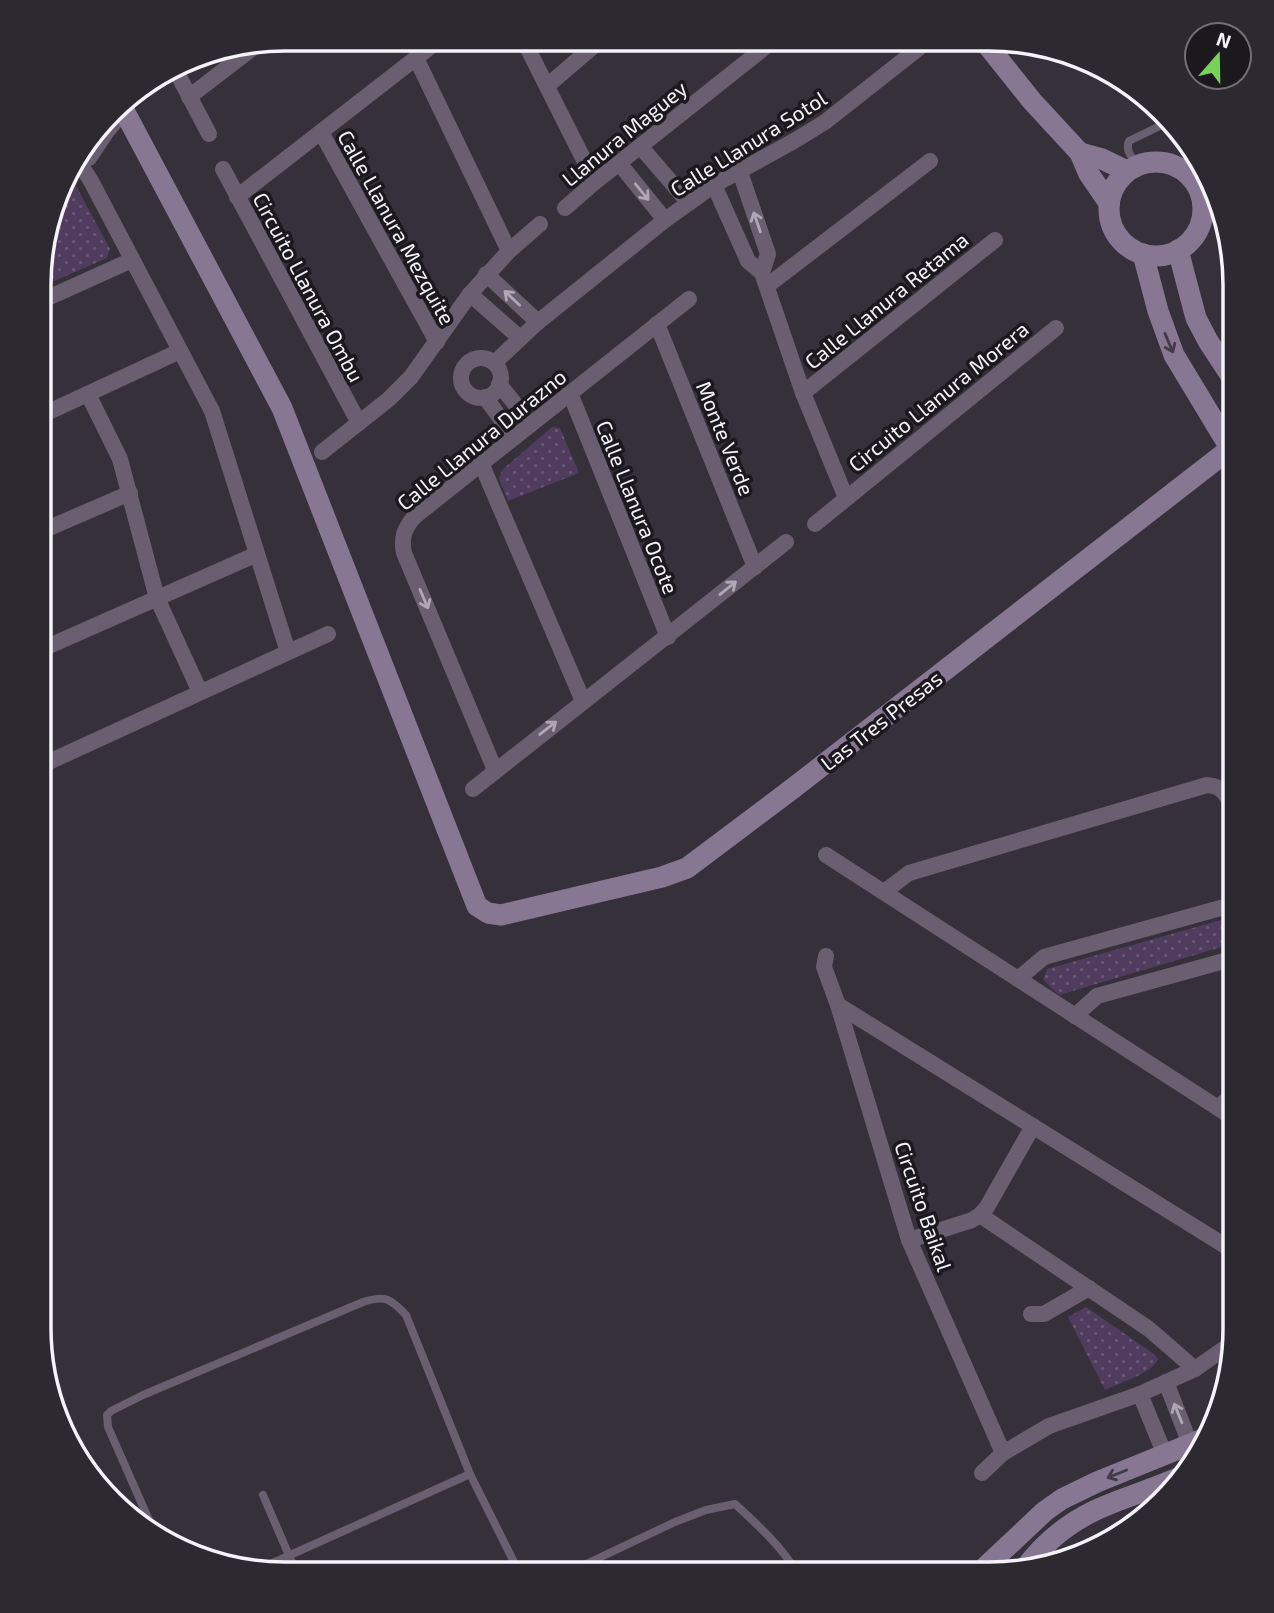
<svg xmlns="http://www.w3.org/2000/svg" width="1274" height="1613" font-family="'Exo 2',sans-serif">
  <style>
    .park { fill: url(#park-dots) }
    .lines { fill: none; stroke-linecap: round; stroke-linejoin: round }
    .lane { stroke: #695f71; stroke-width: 8 }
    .street { stroke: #695f71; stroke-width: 16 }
    .secondary { stroke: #877793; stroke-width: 21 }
    .oneway { stroke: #afa8b5 }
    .oneway2 { stroke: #413a47 }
    .labels { text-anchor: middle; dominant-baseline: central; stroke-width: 7; stroke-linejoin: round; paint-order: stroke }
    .street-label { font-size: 21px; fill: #f5f2f9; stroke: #1b191e }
    .rim { fill: none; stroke: #f5f2f9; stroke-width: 3.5 }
  </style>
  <defs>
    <pattern id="park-dots" width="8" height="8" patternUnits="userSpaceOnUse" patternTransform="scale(1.75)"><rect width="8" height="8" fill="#4f3c5e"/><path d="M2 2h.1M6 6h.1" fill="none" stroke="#695976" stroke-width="1.8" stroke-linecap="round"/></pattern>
  </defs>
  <rect width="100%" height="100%" fill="#35303a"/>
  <g class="park">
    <path d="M 65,181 L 75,184 L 110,249 L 107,258 L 41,287 L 41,253 Z"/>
    <path d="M 552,427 L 560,428 L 579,473 L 508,501 L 499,479 L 502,470 Z"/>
    <path d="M 1235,916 L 1235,943 L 1059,995 L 1043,980 L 1047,969 Z"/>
    <path d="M 1086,1307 L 1154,1354 L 1158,1359 C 1153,1373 1119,1383 1105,1390 L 1068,1317 Z"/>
  </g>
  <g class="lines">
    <g class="lane">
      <path d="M 1137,165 C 1132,157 1125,151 1129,141 L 1166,123"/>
      <path d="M 263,1495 L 297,1574"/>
      <path d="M 156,1536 L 108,1427 L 107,1415 L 111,1411 L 143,1395 L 363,1302 C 385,1295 390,1298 406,1315 L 470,1474 L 520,1574"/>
      <path d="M 257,1570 L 470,1474"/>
      <path d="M 565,1574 L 675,1522 L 706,1510 L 735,1504 C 758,1525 782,1547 798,1574"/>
    </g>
    <g class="street">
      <path d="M 523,39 L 595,182"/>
      <path d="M 416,58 L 509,251"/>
      <path d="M 175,69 L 209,134"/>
      <path d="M 547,86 L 602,39"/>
      <path d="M 189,97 L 259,43"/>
      <path d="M 321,132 L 437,342"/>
      <path d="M 640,146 L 689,203"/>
      <path d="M 71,162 L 84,170 L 91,181 L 212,411 L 288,652"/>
      <path d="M 74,163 L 89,158 L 107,131 L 124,111"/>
      <path d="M 619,163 L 665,220"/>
      <path d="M 223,169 L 359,423"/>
      <path d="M 740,172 L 768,254 L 762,273"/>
      <path d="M 714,185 L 748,261 L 762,273 L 803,393 L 846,498"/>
      <path d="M 237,197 L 434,44"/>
      <path d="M 565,208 L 595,182 L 774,40"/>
      <path d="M 486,274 L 538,322"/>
      <path d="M 767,286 L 930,161"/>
      <path d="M 470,294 L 520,338"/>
      <path d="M 41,301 L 132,260"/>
      <path d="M 657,324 L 755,567"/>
      <circle cx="481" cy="378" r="20"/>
      <path d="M 494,363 L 538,322 L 665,220 L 714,185 L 794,141 L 825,122 L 929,40"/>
      <path d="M 499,384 L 531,424"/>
      <path d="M 570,393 L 668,637"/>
      <path d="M 803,393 L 995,240"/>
      <path d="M 88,394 L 120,459 L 157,598 L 200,692"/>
      <path d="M 485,397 L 514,437"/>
      <path d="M 40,416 L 180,351"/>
      <path d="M 322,452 L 389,399 L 411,377 L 470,294 L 509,251 L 540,224"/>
      <path d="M 481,463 L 583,701"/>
      <path d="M 815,524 L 1056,328"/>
      <path d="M 40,532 L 130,493"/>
      <path d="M 40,650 L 257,554"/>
      <path d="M 40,766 L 328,634"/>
      <path d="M 495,770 L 404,553 C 401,538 404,529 414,517 L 689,299"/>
      <path d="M 473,789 L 786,542"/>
      <path d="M 826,855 L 1235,1119"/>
      <path d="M 884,892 L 909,873 L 1207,785 C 1226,786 1228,799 1235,815"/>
      <path d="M 826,956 L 824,967 L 838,1005 L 909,1240 L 1003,1453"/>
      <path d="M 1018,979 L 1044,957 L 1235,904"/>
      <path d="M 838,1005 L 1235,1252"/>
      <path d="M 1075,1016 L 1097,996 L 1235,958"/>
      <path d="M 1218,1108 L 1235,1092"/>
      <path d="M 980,1215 L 1149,1329 L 1195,1369"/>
      <path d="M 909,1240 L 972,1220 L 980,1215 L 987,1207 L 1033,1126"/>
      <path d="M 1031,1314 L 1044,1314 L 1089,1288"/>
      <path d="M 1166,1382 L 1190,1444"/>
      <path d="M 1140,1394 L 1165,1455"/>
      <path d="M 982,1473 L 1003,1453 L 1049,1426 L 1140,1394 L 1195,1369 L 1235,1341"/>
    </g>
    <g class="secondary">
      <path d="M 984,41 L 1032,101 L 1080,153 L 1089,174 L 1109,203"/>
      <path d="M 120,103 L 282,408 L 477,906 L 488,913 L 501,915 L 662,877 L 687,868 L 792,789 L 1235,445"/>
      <path d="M 1080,153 L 1102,159 L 1127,171"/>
      <circle cx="1156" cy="209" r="47"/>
      <path d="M 1178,250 L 1196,318 L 1208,341 L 1235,382"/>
      <path d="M 1143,254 L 1158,311 L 1174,355 L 1235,456"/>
      <path d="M 1025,1568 C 1044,1543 1068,1523 1096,1510 C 1124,1497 1154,1489 1182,1476"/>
      <path d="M 978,1574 L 1045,1511 L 1062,1499 L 1097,1482 L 1203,1439"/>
    </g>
  </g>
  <defs><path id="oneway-shaft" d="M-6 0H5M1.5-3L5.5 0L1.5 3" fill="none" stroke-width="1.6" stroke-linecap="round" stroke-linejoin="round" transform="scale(1.75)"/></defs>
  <g class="oneway">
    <use href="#oneway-shaft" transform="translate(642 192) rotate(51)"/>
    <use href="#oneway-shaft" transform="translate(757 222) rotate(-109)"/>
    <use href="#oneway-shaft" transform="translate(512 298) rotate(-137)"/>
    <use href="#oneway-shaft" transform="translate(728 588) rotate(-39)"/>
    <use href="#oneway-shaft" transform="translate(424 599) rotate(67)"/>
    <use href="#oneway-shaft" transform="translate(548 728) rotate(-38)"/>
    <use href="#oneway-shaft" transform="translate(1178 1413) rotate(-112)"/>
  </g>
  <g class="oneway2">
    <use href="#oneway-shaft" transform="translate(1169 343) rotate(67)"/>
    <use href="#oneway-shaft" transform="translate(1117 1474) rotate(158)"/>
  </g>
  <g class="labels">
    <g class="street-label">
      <text transform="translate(624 133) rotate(-39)">Llanura Maguey</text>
      <text transform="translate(748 143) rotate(-32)">Calle Llanura Sotol</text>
      <text transform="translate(397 227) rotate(61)">Calle Llanura Mezquite</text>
      <text transform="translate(309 287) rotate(62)">Circuito Llanura Ombu</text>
      <text transform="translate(886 300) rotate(-39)">Calle Llanura Retama</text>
      <text transform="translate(938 396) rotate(-39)">Circuito Llanura Morera</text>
      <text transform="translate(726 438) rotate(68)">Monte Verde</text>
      <text transform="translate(481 439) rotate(-39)">Calle Llanura Durazno</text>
      <text transform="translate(638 507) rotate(68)">Calle Llanura Ocote</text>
      <text transform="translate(881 720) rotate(-38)">Las Tres Presas</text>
      <text transform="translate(924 1206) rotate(71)">Circuito Baikal</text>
    </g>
  </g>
  <path d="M0 0H1274V1613H0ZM285 51H989A234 234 0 0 1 1223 285V1328A234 234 0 0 1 989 1562H285A234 234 0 0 1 51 1328V285A234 234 0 0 1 285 51Z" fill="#2c2a30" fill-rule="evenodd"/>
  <path class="rim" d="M285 51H989A234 234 0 0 1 1223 285V1328A234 234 0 0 1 989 1562H285A234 234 0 0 1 51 1328V285A234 234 0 0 1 285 51Z"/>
  <g transform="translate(1218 56) rotate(20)"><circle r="33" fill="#1b191e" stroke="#727076" stroke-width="2"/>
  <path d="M0-5L12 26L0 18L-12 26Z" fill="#78d259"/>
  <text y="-10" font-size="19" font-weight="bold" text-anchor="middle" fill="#f5f2f9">N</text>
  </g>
</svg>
